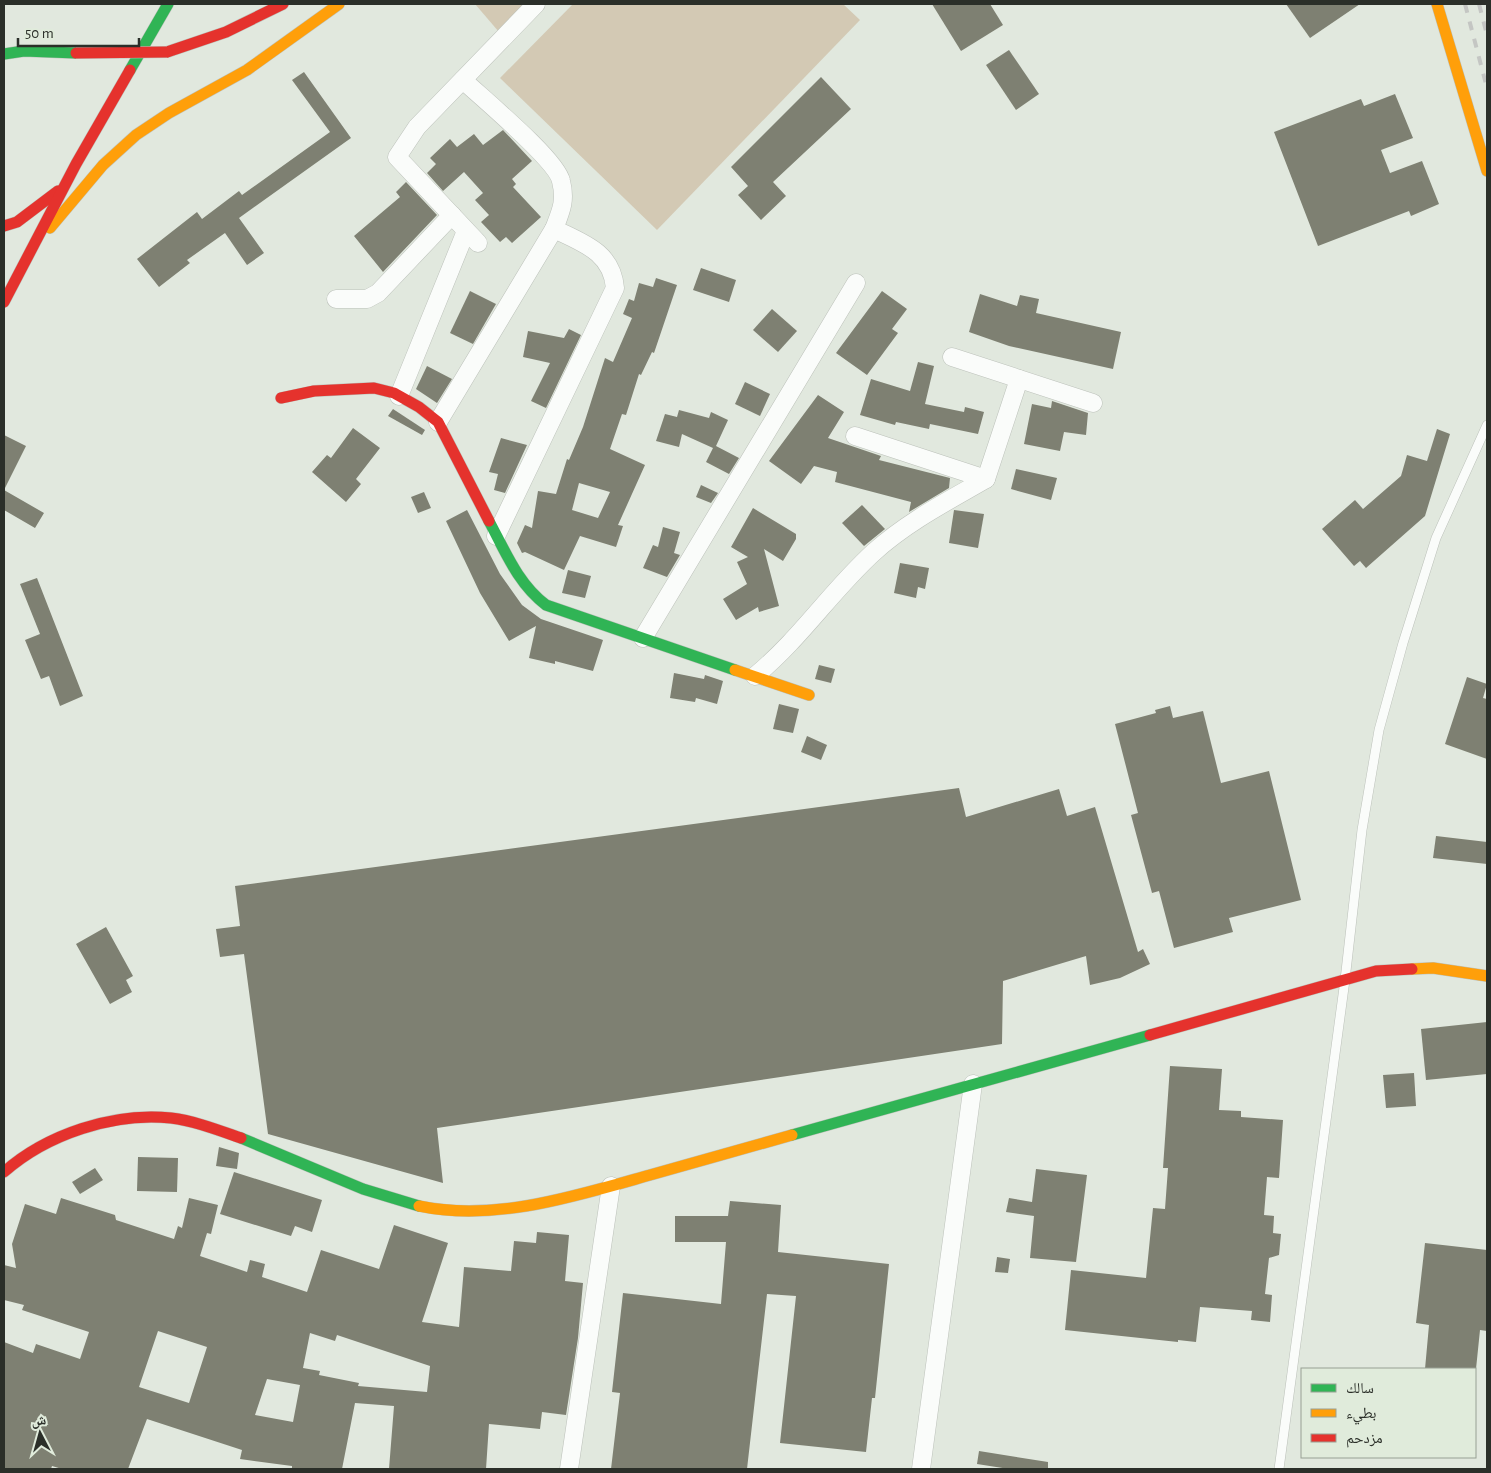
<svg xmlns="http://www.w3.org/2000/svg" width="1491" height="1473" font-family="'Alegreya Sans','Noto Naskh Arabic',sans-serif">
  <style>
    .green { fill: #d3c9b4 }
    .building { fill: #7e8072; fill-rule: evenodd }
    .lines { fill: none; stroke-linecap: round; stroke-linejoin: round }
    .lane-casing { stroke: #bcc1ba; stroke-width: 10 }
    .street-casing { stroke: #bcc1ba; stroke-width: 19 }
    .fast-casing { stroke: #bcc1ba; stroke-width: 12 }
    .slow-casing { stroke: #bcc1ba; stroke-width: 12 }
    .jam-casing { stroke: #bcc1ba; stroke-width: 12 }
    .lane { stroke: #fafcfa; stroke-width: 9 }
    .street { stroke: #fafcfa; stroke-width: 18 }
    .fast { stroke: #30b455; stroke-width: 11 }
    .slow { stroke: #ff9f0a; stroke-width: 11 }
    .jam { stroke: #e5322d; stroke-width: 11 }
    .rail { stroke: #c4c6c3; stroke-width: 4; stroke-dasharray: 9 9; stroke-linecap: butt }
    .jam-bridge-casing { stroke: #bcc1ba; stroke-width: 12; stroke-linecap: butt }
    .jam-bridge { stroke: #e5322d; stroke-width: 11 }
  </style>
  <rect width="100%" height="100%" fill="#e1e8de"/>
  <g class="green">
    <path d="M 475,4 L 526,4 L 499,32 Z"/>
    <path d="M 573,4 L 843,4 L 860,20 L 657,230 L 500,78 Z"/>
  </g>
  <g class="building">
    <path d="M 932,4 L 990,4 L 1003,25 L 961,51 Z"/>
    <path d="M 1286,4 L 1360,4 L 1310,38 Z"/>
    <path d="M 1009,50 L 1039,94 L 1016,110 L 986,65 Z"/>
    <path d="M 304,72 L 351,138 L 239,218 L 264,253 L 247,265 L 225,233 L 187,260 L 190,263 L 159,287 L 137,259 L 197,212 L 202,219 L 239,191 L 242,195 L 330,132 L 292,80 Z"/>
    <path d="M 821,77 L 851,109 L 773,182 L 786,196 L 761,220 L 738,195 L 748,186 L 731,167 Z"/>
    <path d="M 1395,94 L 1413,138 L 1381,150 L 1390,173 L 1422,161 L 1439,204 L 1411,216 L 1409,211 L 1318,246 L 1274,132 L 1361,99 L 1364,106 Z"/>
    <path d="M 503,130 L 532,161 L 512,179 L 516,184 L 513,187 L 541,217 L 512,243 L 506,237 L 500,242 L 481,222 L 489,215 L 475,200 L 483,193 L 464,172 L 443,191 L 427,173 L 436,164 L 430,158 L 450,139 L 457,147 L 474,134 L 483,145 Z"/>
    <path d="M 406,182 L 437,215 L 383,272 L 354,236 L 400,197 L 396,192 Z"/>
    <path d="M 701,268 L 736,280 L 729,302 L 693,290 Z"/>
    <path d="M 656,278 L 677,285 L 654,353 L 652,352 L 641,375 L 639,374 L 626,415 L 622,414 L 610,449 L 645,465 L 618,525 L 623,526 L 616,547 L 580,536 L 564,570 L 525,552 L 522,553 L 517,543 L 525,525 L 532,528 L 538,491 L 556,494 L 567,459 L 569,460 L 583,427 L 605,358 L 613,362 L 632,318 L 623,314 L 629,299 L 634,301 L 639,283 L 653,287 ZM 579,483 L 610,492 L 598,518 L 572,510 Z"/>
    <path d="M 470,291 L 496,304 L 473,344 L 450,333 Z"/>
    <path d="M 882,291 L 907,309 L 892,329 L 898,333 L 867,375 L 836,353 Z"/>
    <path d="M 980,294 L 1017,306 L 1020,295 L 1039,299 L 1036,313 L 1121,332 L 1113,369 L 1009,346 L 969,332 Z"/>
    <path d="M 772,309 L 797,331 L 778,352 L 753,330 Z"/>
    <path d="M 569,329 L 581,335 L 546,408 L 531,401 L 550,363 L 523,357 L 528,331 L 564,338 Z"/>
    <path d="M 918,362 L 934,366 L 925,404 L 964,412 L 965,407 L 984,412 L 978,434 L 930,424 L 929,429 L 896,422 L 895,425 L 860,415 L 871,379 L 910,391 Z"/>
    <path d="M 427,366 L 452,379 L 437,403 L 416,389 Z"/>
    <path d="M 745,382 L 770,394 L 760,416 L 735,404 Z"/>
    <path d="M 818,395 L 844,412 L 828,438 L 881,456 L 879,460 L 950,478 L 949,488 L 909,512 L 911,502 L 835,482 L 837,472 L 814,466 L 801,484 L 769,461 Z"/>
    <path d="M 1052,401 L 1088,413 L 1086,435 L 1064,432 L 1060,451 L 1024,444 L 1032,404 L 1051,408 Z"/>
    <path d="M 393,409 L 425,430 L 422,435 L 388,416 Z"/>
    <path d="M 679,410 L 709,418 L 711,412 L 728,420 L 716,446 L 739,458 L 729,474 L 706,462 L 713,448 L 682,434 L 679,447 L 656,441 L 665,414 L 677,417 Z"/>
    <path d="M 353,428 L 380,448 L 356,479 L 361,484 L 346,502 L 312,472 L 327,455 L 331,458 Z"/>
    <path d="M 1437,429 L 1450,434 L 1425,516 L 1366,568 L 1360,561 L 1354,566 L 1322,529 L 1355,500 L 1363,509 L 1401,476 L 1407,455 L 1427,461 Z"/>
    <path d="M 4,435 L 26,446 L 4,490 L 44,513 L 35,528 L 4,510 Z"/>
    <path d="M 501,438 L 527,445 L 505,493 L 494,490 L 498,474 L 489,472 Z"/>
    <path d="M 1016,469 L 1057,478 L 1051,500 L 1011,489 Z"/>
    <path d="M 701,485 L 718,493 L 711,503 L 696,497 Z"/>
    <path d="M 424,492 L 431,508 L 418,513 L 411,497 Z"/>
    <path d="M 862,505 L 885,529 L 864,546 L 842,523 Z"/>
    <path d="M 753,508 L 796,534 L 796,539 L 783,561 L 764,549 L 779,606 L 759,612 L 758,607 L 736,620 L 723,599 L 747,584 L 737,562 L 748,557 L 731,547 Z"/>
    <path d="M 467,510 L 500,574 L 522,605 L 541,619 L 603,640 L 593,671 L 555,661 L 555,664 L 529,658 L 536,626 L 509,641 L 480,593 L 446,521 Z"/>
    <path d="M 954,510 L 984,514 L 978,548 L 949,543 Z"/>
    <path d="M 663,527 L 680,532 L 674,553 L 680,555 L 667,577 L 643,568 L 653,545 L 658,547 Z"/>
    <path d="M 900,563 L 929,568 L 925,589 L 918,587 L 916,598 L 894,593 Z"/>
    <path d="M 568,570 L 591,576 L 585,598 L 562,593 Z"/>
    <path d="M 37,578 L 83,696 L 60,706 L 49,676 L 41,679 L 25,640 L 40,634 L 20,584 Z"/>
    <path d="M 819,665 L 835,669 L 831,683 L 815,679 Z"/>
    <path d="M 674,673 L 704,679 L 705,675 L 723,681 L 717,704 L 696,698 L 695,702 L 670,698 Z"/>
    <path d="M 1467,677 L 1487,684 L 1483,698 L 1487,699 L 1487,759 L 1445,744 Z"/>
    <path d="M 779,704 L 799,709 L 793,733 L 773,729 Z"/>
    <path d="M 1170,706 L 1173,718 L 1203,711 L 1221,783 L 1269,771 L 1301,900 L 1229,918 L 1233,932 L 1174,948 L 1159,891 L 1152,893 L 1131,815 L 1138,813 L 1115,724 L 1156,713 L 1155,710 Z"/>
    <path d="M 807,736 L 827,745 L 821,760 L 801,752 Z"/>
    <path d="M 959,788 L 966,817 L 1059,789 L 1067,816 L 1095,807 L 1138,952 L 1143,949 L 1150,964 L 1120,978 L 1090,985 L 1086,956 L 1003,981 L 1002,1044 L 437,1128 L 443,1183 L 268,1134 L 244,954 L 220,957 L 216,929 L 240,926 L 235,886 Z"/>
    <path d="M 1436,836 L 1487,842 L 1487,864 L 1433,858 Z"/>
    <path d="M 106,927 L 133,976 L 126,980 L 132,992 L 110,1004 L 76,944 Z"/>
    <path d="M 1487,1022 L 1487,1074 L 1426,1080 L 1421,1029 Z"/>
    <path d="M 1170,1066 L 1222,1069 L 1219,1110 L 1241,1111 L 1241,1117 L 1283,1120 L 1279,1178 L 1267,1177 L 1264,1215 L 1274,1216 L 1273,1233 L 1281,1234 L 1279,1255 L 1269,1258 L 1265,1294 L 1272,1295 L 1270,1322 L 1251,1320 L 1252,1311 L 1200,1307 L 1196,1342 L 1178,1340 L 1178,1342 L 1065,1330 L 1071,1270 L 1146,1278 L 1153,1208 L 1165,1209 L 1168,1168 L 1163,1168 Z"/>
    <path d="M 1414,1073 L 1416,1106 L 1386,1108 L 1383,1075 Z"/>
    <path d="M 219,1147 L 239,1153 L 237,1169 L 216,1166 Z"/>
    <path d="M 138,1157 L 178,1158 L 177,1192 L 137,1191 Z"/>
    <path d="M 95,1168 L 103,1180 L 80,1194 L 72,1182 Z"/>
    <path d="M 1036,1169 L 1087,1175 L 1076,1262 L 1030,1258 L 1034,1216 L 1006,1212 L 1009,1198 L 1032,1202 Z"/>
    <path d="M 234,1172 L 322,1200 L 312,1232 L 295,1226 L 291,1236 L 220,1214 Z"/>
    <path d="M 61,1198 L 115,1215 L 116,1220 L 174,1239 L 178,1226 L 182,1228 L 189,1198 L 218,1205 L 211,1234 L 207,1233 L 200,1256 L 247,1272 L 250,1260 L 265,1264 L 262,1277 L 307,1292 L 321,1250 L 379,1269 L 394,1225 L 448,1243 L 422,1322 L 459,1327 L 464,1267 L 511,1271 L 514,1241 L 536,1243 L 537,1232 L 569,1235 L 565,1281 L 583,1283 L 578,1338 L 566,1415 L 542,1412 L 540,1429 L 489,1424 L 486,1469 L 389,1469 L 394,1406 L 355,1403 L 342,1469 L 292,1469 L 292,1466 L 240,1459 L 242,1450 L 147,1419 L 128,1469 L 62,1469 L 52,1466 L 51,1469 L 4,1469 L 4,1342 L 33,1353 L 36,1344 L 80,1359 L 89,1332 L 22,1310 L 24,1305 L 4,1300 L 4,1265 L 16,1268 L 12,1244 L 25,1204 L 56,1214 ZM 158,1331 L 207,1347 L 189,1403 L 139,1387 ZM 310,1333 L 335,1341 L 337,1335 L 430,1366 L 427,1392 L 358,1386 L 359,1383 L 319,1375 L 320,1371 L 303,1368 ZM 267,1379 L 300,1385 L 293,1422 L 255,1415 Z"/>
    <path d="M 730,1201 L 781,1205 L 778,1252 L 889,1264 L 875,1398 L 872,1398 L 866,1452 L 780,1443 L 796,1296 L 767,1294 L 747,1469 L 611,1469 L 620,1393 L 612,1392 L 623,1293 L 721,1304 L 726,1242 L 675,1242 L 675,1216 L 728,1216 Z"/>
    <path d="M 1425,1243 L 1487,1250 L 1487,1331 L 1480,1330 L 1476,1369 L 1425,1369 L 1429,1325 L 1416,1323 Z"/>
    <path d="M 997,1257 L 1010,1259 L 1008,1273 L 995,1272 Z"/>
    <path d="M 979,1451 L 1048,1462 L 1048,1469 L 1009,1469 L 977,1464 Z"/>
  </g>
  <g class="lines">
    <g class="lane-casing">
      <path id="lane" d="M 1279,1469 L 1345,980 L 1362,830 L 1379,730 L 1403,643 L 1436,538 L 1487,425"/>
    </g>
    <g class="street-casing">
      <g id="street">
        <path d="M 478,243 L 397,157 L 417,127 L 536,4"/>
        <path d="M 336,299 L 367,299 L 378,293 L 452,215"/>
        <path d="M 952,357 L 1093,403"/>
        <path d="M 399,396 L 466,231"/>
        <path d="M 438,422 L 554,229 C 561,211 566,201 561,181 C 557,160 482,98 463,80"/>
        <path d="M 855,436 L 986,479"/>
        <path d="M 496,536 L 615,288 C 612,252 583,243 554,229"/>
        <path d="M 643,638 L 856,283"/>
        <path d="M 755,676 C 801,638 831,591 874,552 C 907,522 948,501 986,479 L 1019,379"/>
        <path d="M 569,1469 L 611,1186"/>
        <path d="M 921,1469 L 973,1084"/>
      </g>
    </g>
    <g class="fast-casing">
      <g id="fast">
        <path d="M 4,54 L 24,51 L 76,53"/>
        <path d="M 130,70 L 168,4"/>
        <path d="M 489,521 C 505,551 518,584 546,605 L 735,670"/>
        <path d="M 792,1135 L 1150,1035"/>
        <path d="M 241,1138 L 363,1189 L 419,1206"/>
      </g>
    </g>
    <g class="slow-casing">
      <g id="slow">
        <path d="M 1437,4 L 1487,171"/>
        <path d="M 50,228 L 103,165 L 136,135 L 169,113 L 247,70 L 339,4"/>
        <path d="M 735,670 L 809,695"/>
        <path d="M 1412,969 L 1433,968 L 1487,976"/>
        <path d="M 419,1206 C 495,1222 576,1196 650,1175 C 697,1162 745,1148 792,1135"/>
      </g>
    </g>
    <g class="jam-casing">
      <g id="jam">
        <path d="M 167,52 L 226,32 L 283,4"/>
        <path d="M 4,226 L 17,222 L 58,191"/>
        <path d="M 4,302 L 76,164 L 130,70"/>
        <path d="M 281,398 L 314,391 L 374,388 L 394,393 L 419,407 L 438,422 L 489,521"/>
        <path d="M 1150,1035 L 1376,971 L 1412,969"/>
        <path d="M 4,1172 C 47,1134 114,1112 171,1118 C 195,1121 218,1130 241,1138"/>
      </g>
    </g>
    <use href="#lane" class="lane"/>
    <use href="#street" class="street"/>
    <use href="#fast" class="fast"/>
    <use href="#slow" class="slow"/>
    <use href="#jam" class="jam"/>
    <g class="rail">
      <path d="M 1465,4 L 1487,88"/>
      <path d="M 1479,4 L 1487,35"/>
    </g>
    <g class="jam-bridge-casing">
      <path id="jam-bridge" d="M 76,53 L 167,52"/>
    </g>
    <use href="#jam-bridge" class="jam-bridge"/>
  </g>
  <rect width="1491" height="1473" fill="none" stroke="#2b2f29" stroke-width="10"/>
  <rect x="1301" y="1368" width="175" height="90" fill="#e0ebdb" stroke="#98a094"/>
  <rect x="1311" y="1384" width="25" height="8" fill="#30b455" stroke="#98a094"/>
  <text x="1346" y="1393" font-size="15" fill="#2b2f29">سالك</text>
  <rect x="1311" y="1409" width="25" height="8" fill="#ff9f0a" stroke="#98a094"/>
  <text x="1346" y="1418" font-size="15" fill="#2b2f29">بطيء</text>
  <rect x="1311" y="1434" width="25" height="8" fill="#e5322d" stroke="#98a094"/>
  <text x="1346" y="1443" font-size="15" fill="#2b2f29">مزدحم</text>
  <g transform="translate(40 1433) rotate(354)" stroke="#e0ebdb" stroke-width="4" paint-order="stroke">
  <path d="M0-4L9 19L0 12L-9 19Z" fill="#2b2f29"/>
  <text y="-8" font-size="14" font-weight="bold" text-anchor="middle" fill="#2b2f29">ش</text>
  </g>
  <path d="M18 38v8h121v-8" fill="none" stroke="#2b2f29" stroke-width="2.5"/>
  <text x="25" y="38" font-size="15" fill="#2b2f29" stroke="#e0ebdb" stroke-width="4" paint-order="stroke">50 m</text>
</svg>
